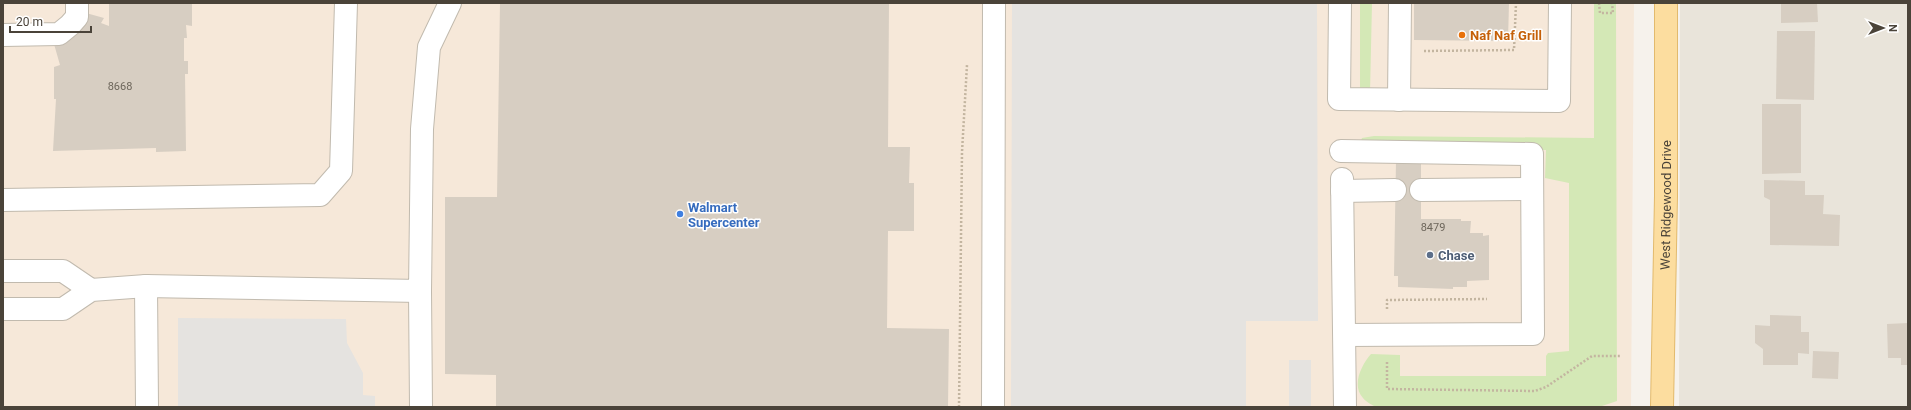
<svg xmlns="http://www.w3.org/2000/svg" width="1911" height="410" font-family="Roboto,sans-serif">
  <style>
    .residential { fill: #e9e4da }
    .commercial { fill: #f6e8d9 }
    .green { fill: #d4e8b6 }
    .parking { fill: #e5e3e0 }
    .building { fill: #d7cec2 }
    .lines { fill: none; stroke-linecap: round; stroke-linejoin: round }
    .minor-casing { stroke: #c1baae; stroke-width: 24 }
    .major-casing { stroke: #e2ba6d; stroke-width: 24 }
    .path { stroke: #c3b5a0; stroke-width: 2.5; stroke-dasharray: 2 2; stroke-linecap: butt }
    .minor { stroke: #fff; stroke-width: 22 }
    .major { stroke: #fcdd9f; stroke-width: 22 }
    .food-dot { fill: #e8710a; stroke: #fff; stroke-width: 1.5 }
    .shop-dot { fill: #3f7fe0; stroke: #fff; stroke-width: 1.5 }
    .service-dot { fill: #5c6f8a; stroke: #fff; stroke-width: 1.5 }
    .labels { text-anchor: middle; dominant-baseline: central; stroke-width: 3; stroke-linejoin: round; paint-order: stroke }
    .number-label { font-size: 11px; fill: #6d665b }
    .food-label { font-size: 13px; font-weight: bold; fill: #c56008; stroke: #fff; text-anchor: start }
    .street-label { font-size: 13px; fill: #4a4339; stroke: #fff }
    .shop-label { font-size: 13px; font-weight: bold; fill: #366cbe; stroke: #fff; text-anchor: start }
    .service-label { font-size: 13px; font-weight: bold; fill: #4e5e75; stroke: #fff; text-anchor: start }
  </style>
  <rect width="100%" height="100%" fill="#f6f2ec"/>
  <path class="residential" d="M 1680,3 L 1908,3 L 1908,407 L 1679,407 Z"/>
  <path class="commercial" d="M 3,3 L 1634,3 L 1631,407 L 3,407 Z"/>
  <g class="green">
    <path d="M 1360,3 L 1372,3 L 1370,93 L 1360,90 Z"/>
    <path d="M 1594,3 L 1616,3 L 1617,401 L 1602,406 L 1376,407 C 1372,405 1366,402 1363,398 C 1351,385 1362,364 1371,354 L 1400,355 L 1400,376 L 1546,376 L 1546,356 L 1548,353 L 1569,351 L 1569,183 L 1545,178 L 1546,150 L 1370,149 L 1360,143 L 1362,138 L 1374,136 L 1594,138 Z"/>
  </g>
  <g class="parking">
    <path d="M 1012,3 L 1317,3 L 1318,321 L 1246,321 L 1246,407 L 1011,407 Z"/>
    <path d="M 178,318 L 346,319 L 347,343 L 363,373 L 363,395 L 375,396 L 375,407 L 178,407 Z"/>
    <rect x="1289" y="360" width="22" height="47"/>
  </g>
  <g class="building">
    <path d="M 109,3 L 192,3 L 192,26 L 186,25 L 187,38 L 184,38 L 184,61 L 188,61 L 188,74 L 185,74 L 186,151 L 156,152 L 156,148 L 53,151 L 56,99 L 54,99 L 54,67 L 60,65 L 54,44 L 86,13 L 104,18 L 101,23 L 109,26 Z"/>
    <path d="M 500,3 L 889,3 L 888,147 L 910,147 L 909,183 L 914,183 L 914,231 L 888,231 L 887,328 L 949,329 L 948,407 L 496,407 L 496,375 L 445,374 L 445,197 L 497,197 Z"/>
    <path d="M 1414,3 L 1509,3 L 1508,41 L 1414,40 Z"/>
    <path d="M 1781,3 L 1817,3 L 1818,22 L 1781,23 Z"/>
    <path d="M 1777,31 L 1815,31 L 1814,100 L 1776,99 Z"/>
    <path d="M 1762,104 L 1801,104 L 1801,173 L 1762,174 Z"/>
    <path d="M 1396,161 L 1421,161 L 1421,219 L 1461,219 L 1461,221 L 1471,221 L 1470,233 L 1483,233 L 1483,236 L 1489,235 L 1489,280 L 1467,281 L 1467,287 L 1453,287 L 1453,289 L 1398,287 L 1398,276 L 1394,276 Z"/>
    <path d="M 1764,180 L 1805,181 L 1805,195 L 1824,195 L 1823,214 L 1840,215 L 1839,246 L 1770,245 L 1770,200 L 1764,197 Z"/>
    <path d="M 1770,315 L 1801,316 L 1801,332 L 1809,332 L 1809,354 L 1798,353 L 1798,365 L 1763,365 L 1763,349 L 1755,343 L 1755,325 L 1770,326 Z"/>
    <path d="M 1908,323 L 1908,365 L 1901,365 L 1901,358 L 1888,358 L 1887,324 Z"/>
    <path d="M 1813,351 L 1839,352 L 1838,379 L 1812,378 Z"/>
  </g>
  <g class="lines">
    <g class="minor-casing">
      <g id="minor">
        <path d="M 1340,3 L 1339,99 L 1559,101 L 1560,3"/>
        <path d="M 3,35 L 59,34 L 70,25 L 77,17 L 77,3"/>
        <path d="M 1399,100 L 1400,3"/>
        <path d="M 1341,151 L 1532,154 L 1533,334 L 1345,335"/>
        <path d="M 1342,179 L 1345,407"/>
        <path d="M 1421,190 L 1532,189"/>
        <path d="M 1342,191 L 1395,190"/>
        <path d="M 3,200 L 320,195 L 341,171 L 346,3"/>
        <path d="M 3,271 L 63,271 L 91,290"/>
        <path d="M 146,286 L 147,407"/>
        <path d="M 420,291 L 421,407"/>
        <path d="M 3,309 L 63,309 L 91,290 L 146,286 L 420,291 L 422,129 L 429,47 L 450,3"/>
        <path d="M 993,407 L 994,3"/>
      </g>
    </g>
    <g class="major-casing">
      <g id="major">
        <path id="s1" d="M 1662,407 L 1666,196 L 1666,3"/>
      </g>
    </g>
    <g class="path">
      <path d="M 1599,3 L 1600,13 L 1613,13 L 1612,3"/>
      <path d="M 1424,51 L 1514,50 L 1516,3"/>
      <path d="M 1387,309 L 1387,300 L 1487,299"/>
      <path d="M 1387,362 L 1387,389 L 1535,391 L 1546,387 L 1592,356 L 1620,356"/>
      <path d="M 959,407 L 962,152 L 967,65"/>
    </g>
    <use href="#minor" class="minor"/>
    <use href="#major" class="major"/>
  </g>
  <circle class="food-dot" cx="1462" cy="35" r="4"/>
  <circle class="shop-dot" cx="680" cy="214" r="4"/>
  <circle class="service-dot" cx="1430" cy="255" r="4"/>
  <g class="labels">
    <g class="number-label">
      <text x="120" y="86">8668</text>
      <text x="1433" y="227">8479</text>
    </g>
    <g class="food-label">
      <text x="1470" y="35">Naf Naf Grill</text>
    </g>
    <g class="street-label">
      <text stroke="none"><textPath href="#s1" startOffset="202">West Ridgewood Drive</textPath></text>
    </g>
    <g class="shop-label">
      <text x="688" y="207">Walmart<tspan x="688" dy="15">Supercenter</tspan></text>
    </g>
    <g class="service-label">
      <text x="1438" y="255">Chase</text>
    </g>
  </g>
  <rect width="1911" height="410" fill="none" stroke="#4a4339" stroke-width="8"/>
  <g transform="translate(1883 28) rotate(90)" stroke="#ffffff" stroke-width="3" paint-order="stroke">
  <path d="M0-3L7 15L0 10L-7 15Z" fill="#4a4339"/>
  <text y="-6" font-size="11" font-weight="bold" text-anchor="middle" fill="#4a4339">N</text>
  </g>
  <path d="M10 26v6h81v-6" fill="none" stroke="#4a4339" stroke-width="2"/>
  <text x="16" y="26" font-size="12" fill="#4a4339" stroke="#ffffff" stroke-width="3" paint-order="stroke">20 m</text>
</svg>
